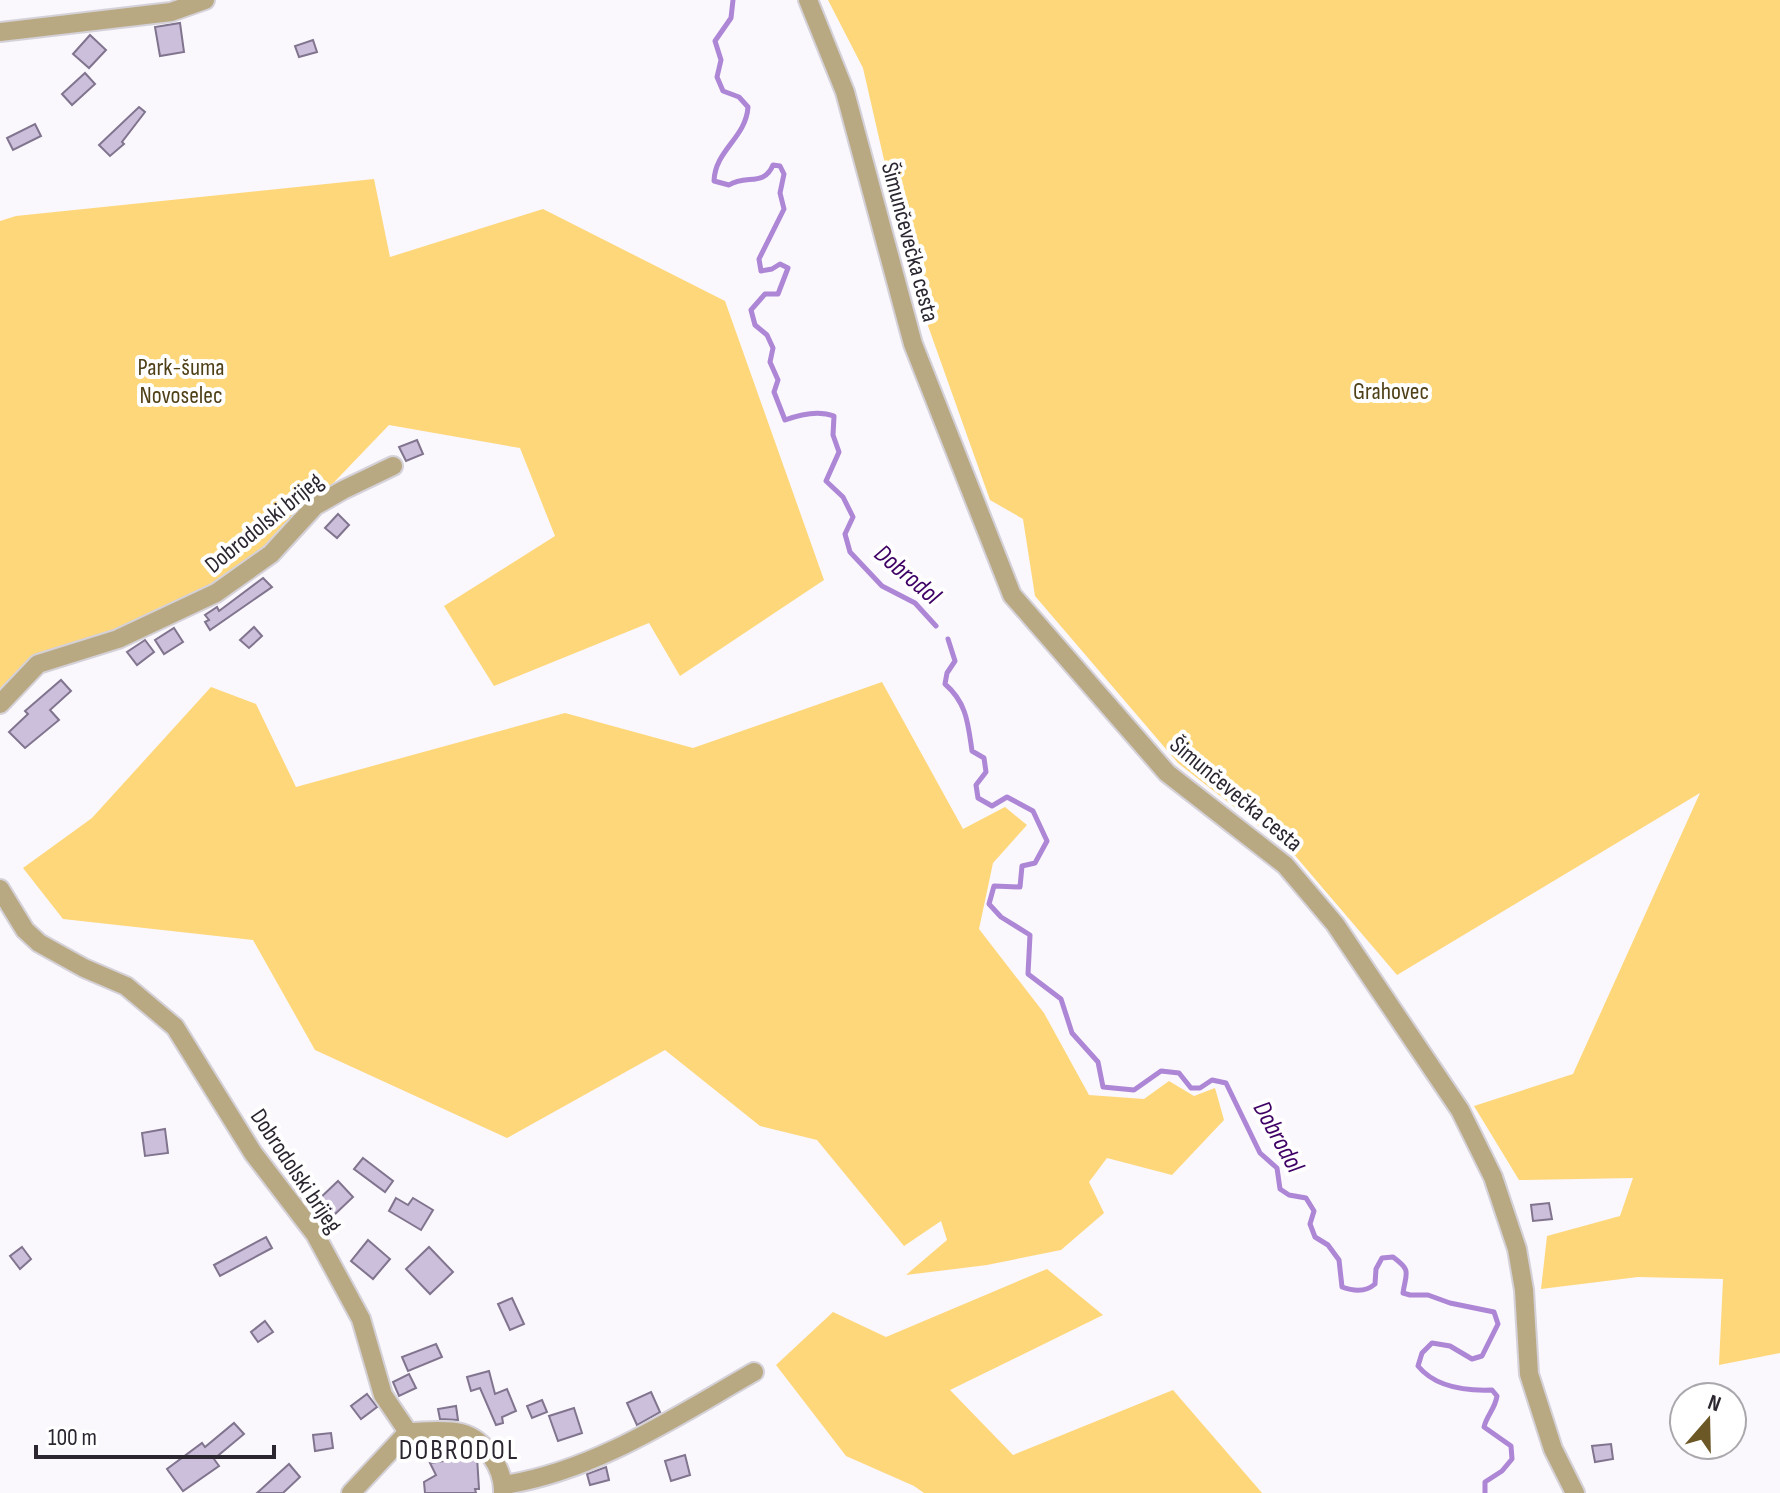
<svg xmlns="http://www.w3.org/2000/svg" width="1780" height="1493" font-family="'Sofia Sans Condensed',sans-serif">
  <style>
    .green { fill: #fed77a }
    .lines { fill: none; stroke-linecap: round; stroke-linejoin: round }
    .stream { stroke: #ad86d5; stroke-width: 5 }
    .building { fill: #ccbfdb; stroke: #80748e; stroke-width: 2 }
    .minor-casing { stroke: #d5d1d8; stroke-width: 22 }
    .minor { stroke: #b9a983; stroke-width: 18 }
    .labels { text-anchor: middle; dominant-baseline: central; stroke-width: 8; stroke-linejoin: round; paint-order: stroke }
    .street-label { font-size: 24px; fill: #2b2630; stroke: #fff }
    .park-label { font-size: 24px; fill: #504018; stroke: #fff }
    .water-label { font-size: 26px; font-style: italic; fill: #3e0064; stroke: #fff }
    .quarter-label { font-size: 28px; letter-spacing: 2px; fill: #2b2630; stroke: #fff }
  </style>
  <rect width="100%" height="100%" fill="#faf7fd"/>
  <g class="green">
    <path d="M 828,0 L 1780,0 L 1780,1353 L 1719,1365 L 1723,1279 L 1638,1277 L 1541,1289 L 1547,1236 L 1620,1216 L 1633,1178 L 1519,1180 L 1474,1106 L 1573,1074 L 1700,793 L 1397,975 L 1292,852 L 1178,763 L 1035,596 L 1023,519 L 990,500 L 911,278 L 863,68 Z"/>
    <path d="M 374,179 L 390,257 L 543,209 L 725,301 L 824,580 L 680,676 L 649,623 L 494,686 L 444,606 L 555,536 L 520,448 L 389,425 L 269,550 L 139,626 L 47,652 L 0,691 L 0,221 L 16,216 Z"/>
    <path d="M 882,682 L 963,829 L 1005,807 L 1027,825 L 993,863 L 979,929 L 1044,1013 L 1089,1095 L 1144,1099 L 1169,1081 L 1194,1096 L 1215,1088 L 1224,1120 L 1172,1175 L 1107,1158 L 1089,1182 L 1104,1213 L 1061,1250 L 987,1265 L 906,1275 L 947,1240 L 941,1221 L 904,1246 L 817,1140 L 760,1126 L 665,1050 L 507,1138 L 315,1050 L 253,940 L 63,919 L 23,868 L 92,818 L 211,687 L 256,704 L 296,787 L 565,713 L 693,748 Z"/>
    <path d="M 1047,1269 L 1103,1315 L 950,1390 L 1013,1455 L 1173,1390 L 1262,1493 L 924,1493 L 914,1486 L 846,1456 L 776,1365 L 833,1312 L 886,1337 Z"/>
  </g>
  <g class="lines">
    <g class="stream">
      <path d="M 733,0 L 731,18 L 715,41 L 721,60 L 717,77 L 723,91 L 739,97 L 748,107 C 746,138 715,150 714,181 L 729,185 C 746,174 764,187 773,165 L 780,166 L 784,174 L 780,193 L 784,209 L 759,259 L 761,271 L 772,269 L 780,264 L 788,268 L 778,294 L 765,294 L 751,310 L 755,325 L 767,335 L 773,348 L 770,362 L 778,380 L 774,392 L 785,420 C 801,414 818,410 834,416 L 833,435 L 839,452 L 826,481 L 843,497 L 853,517 L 845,534 L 850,552 L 882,586 L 915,603 L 936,626"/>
      <path d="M 948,639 L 955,661 L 947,673 L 945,684 C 967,703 968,724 972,751 L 984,758 L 986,772 L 976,785 L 978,798 L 992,806 L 1007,797 L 1033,811 L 1047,841 L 1035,863 L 1022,866 L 1020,887 L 994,886 L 989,904 L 1001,917 L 1030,935 L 1028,974 L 1061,999 L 1072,1033 L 1098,1062 L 1103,1087 L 1134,1090 L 1161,1071 L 1179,1073 L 1191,1088 L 1200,1088 L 1212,1080 L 1226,1083 L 1260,1153 L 1277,1168 L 1280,1189 L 1289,1195 L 1306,1198 L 1314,1211 L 1310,1224 L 1315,1237 L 1328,1245 L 1339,1260 L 1342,1287 C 1353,1291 1366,1292 1375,1284 L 1376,1269 L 1382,1258 L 1393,1257 C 1412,1271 1406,1272 1403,1293 L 1410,1295 L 1428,1295 L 1450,1303 L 1494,1312 L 1498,1324 L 1482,1356 L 1472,1359 L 1450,1346 L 1432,1343 L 1422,1353 L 1418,1366 C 1435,1387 1466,1391 1492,1390 L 1497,1396 C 1495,1409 1487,1415 1484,1427 L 1511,1446 L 1512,1459 L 1502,1471 L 1485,1482 L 1485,1493"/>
    </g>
  </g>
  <g class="building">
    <path d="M 180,23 L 184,52 L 160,56 L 155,27 Z"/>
    <path d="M 90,35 L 106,50 L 89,68 L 73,54 Z"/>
    <path d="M 313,40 L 317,52 L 299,57 L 295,46 Z"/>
    <path d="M 85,73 L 95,84 L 72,105 L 62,94 Z"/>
    <path d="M 139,107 L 145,112 L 122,142 L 124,144 L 110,156 L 99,145 Z"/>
    <path d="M 35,124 L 41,136 L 13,150 L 7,138 Z"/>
    <path d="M 417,440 L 423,454 L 406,461 L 399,447 Z"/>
    <path d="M 338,514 L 349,525 L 337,538 L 325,528 Z"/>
    <path d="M 263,578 L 272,587 L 210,630 L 205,622 L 209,620 L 205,615 L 217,607 L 219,611 Z"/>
    <path d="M 254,627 L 262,636 L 249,648 L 240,640 Z"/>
    <path d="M 174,628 L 183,642 L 164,654 L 155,640 Z"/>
    <path d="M 145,640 L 154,652 L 137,665 L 127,652 Z"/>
    <path d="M 61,680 L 71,691 L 50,710 L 59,720 L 25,748 L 9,732 L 28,714 L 25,711 Z"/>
    <path d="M 165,1129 L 168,1153 L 145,1156 L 142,1133 Z"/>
    <path d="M 363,1158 L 393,1181 L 385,1192 L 354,1169 Z"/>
    <path d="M 338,1181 L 353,1197 L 333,1216 L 318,1200 Z"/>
    <path d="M 396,1198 L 408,1205 L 413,1198 L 433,1210 L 421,1230 L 389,1211 Z"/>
    <path d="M 1549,1203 L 1552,1219 L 1533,1221 L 1531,1205 Z"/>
    <path d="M 266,1237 L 272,1248 L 220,1276 L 214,1265 Z"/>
    <path d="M 368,1240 L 390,1259 L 373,1279 L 351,1261 Z"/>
    <path d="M 22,1247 L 31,1259 L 20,1269 L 10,1256 Z"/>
    <path d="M 429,1247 L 453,1272 L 430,1294 L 406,1269 Z"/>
    <path d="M 512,1298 L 524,1324 L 510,1330 L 498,1304 Z"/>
    <path d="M 265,1321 L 273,1332 L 258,1342 L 251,1332 Z"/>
    <path d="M 436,1344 L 442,1357 L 408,1371 L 402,1357 Z"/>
    <path d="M 489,1371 L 495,1394 L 507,1389 L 516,1411 L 502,1417 L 503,1423 L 496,1425 L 480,1388 L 471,1391 L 467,1377 Z"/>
    <path d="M 409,1374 L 416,1388 L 399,1396 L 393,1382 Z"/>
    <path d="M 651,1392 L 660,1412 L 637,1425 L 627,1403 Z"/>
    <path d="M 367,1394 L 377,1407 L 361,1419 L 351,1406 Z"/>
    <path d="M 542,1400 L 547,1412 L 532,1418 L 527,1406 Z"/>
    <path d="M 456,1406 L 458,1420 L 440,1419 L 438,1409 Z"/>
    <path d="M 574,1408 L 582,1433 L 558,1441 L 549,1416 Z"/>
    <path d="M 234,1423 L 244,1434 L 214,1459 L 219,1466 L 183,1491 L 167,1469 L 202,1443 L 205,1447 Z"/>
    <path d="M 331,1433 L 333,1448 L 315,1451 L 313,1435 Z"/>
    <path d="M 1611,1444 L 1613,1459 L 1595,1462 L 1592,1446 Z"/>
    <path d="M 470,1451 L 477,1457 L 479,1489 L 475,1489 L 476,1493 L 425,1493 L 424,1482 L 436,1475 L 430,1463 L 451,1460 L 451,1453 Z"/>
    <path d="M 685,1455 L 690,1475 L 671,1481 L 665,1461 Z"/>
    <path d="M 289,1464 L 300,1477 L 283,1493 L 257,1493 Z"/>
    <path d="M 606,1467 L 609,1480 L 590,1485 L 587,1474 Z"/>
  </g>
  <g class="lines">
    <g class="minor-casing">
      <g id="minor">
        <path d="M 808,0 L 845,92 L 913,344 L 1012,595 L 1167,773 L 1285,865 L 1335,924 L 1460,1110 L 1493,1177 L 1517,1249 L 1524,1290 L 1529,1374 L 1553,1449 L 1575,1493"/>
        <path d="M 0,32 L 171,12 L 205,0"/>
        <path d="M 0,704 L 38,664 L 118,639 L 216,593 L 271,554 L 315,506 L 343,490 L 393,466"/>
        <path d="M 0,889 L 25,930 L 39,943 L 84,968 L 126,986 L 175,1027 L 253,1153 L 315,1234 L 361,1319 L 383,1395 L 408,1432"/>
        <path d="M 408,1432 C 424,1432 444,1429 461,1433 C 485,1439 504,1469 503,1493"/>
        <path d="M 504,1485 C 595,1471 675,1417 754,1372"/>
        <path d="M 351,1493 L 408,1432"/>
      </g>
    </g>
    <use href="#minor" class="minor"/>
  </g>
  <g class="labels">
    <g class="street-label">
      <text transform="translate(910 242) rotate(75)">Šimunčevečka cesta</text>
      <text transform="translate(264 523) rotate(-39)">Dobrodolski brijeg</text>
      <text transform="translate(1236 794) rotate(40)">Šimunčevečka cesta</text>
      <text transform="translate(296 1171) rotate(56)">Dobrodolski brijeg</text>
    </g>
    <g class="park-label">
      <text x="181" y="367">Park-šuma<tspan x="181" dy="28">Novoselec</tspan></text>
      <text x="1391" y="391">Grahovec</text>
    </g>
    <g class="water-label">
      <text transform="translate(907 575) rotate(40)">Dobrodol</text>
      <text transform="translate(1278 1137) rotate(61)">Dobrodol</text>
    </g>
    <g class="quarter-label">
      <text x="459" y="1450">DOBRODOL</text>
    </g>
  </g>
  <g transform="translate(1708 1421) rotate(20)"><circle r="38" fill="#ffffff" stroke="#aaa8ac" stroke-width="2"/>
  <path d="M0-6L14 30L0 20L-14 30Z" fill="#6c5826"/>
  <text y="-12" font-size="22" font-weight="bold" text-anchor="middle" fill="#2b2630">N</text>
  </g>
  <path d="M36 1445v12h238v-12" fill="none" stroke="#2b2630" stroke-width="4"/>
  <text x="48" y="1445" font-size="24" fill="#2b2630" stroke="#ffffff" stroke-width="6" paint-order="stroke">100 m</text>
</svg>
